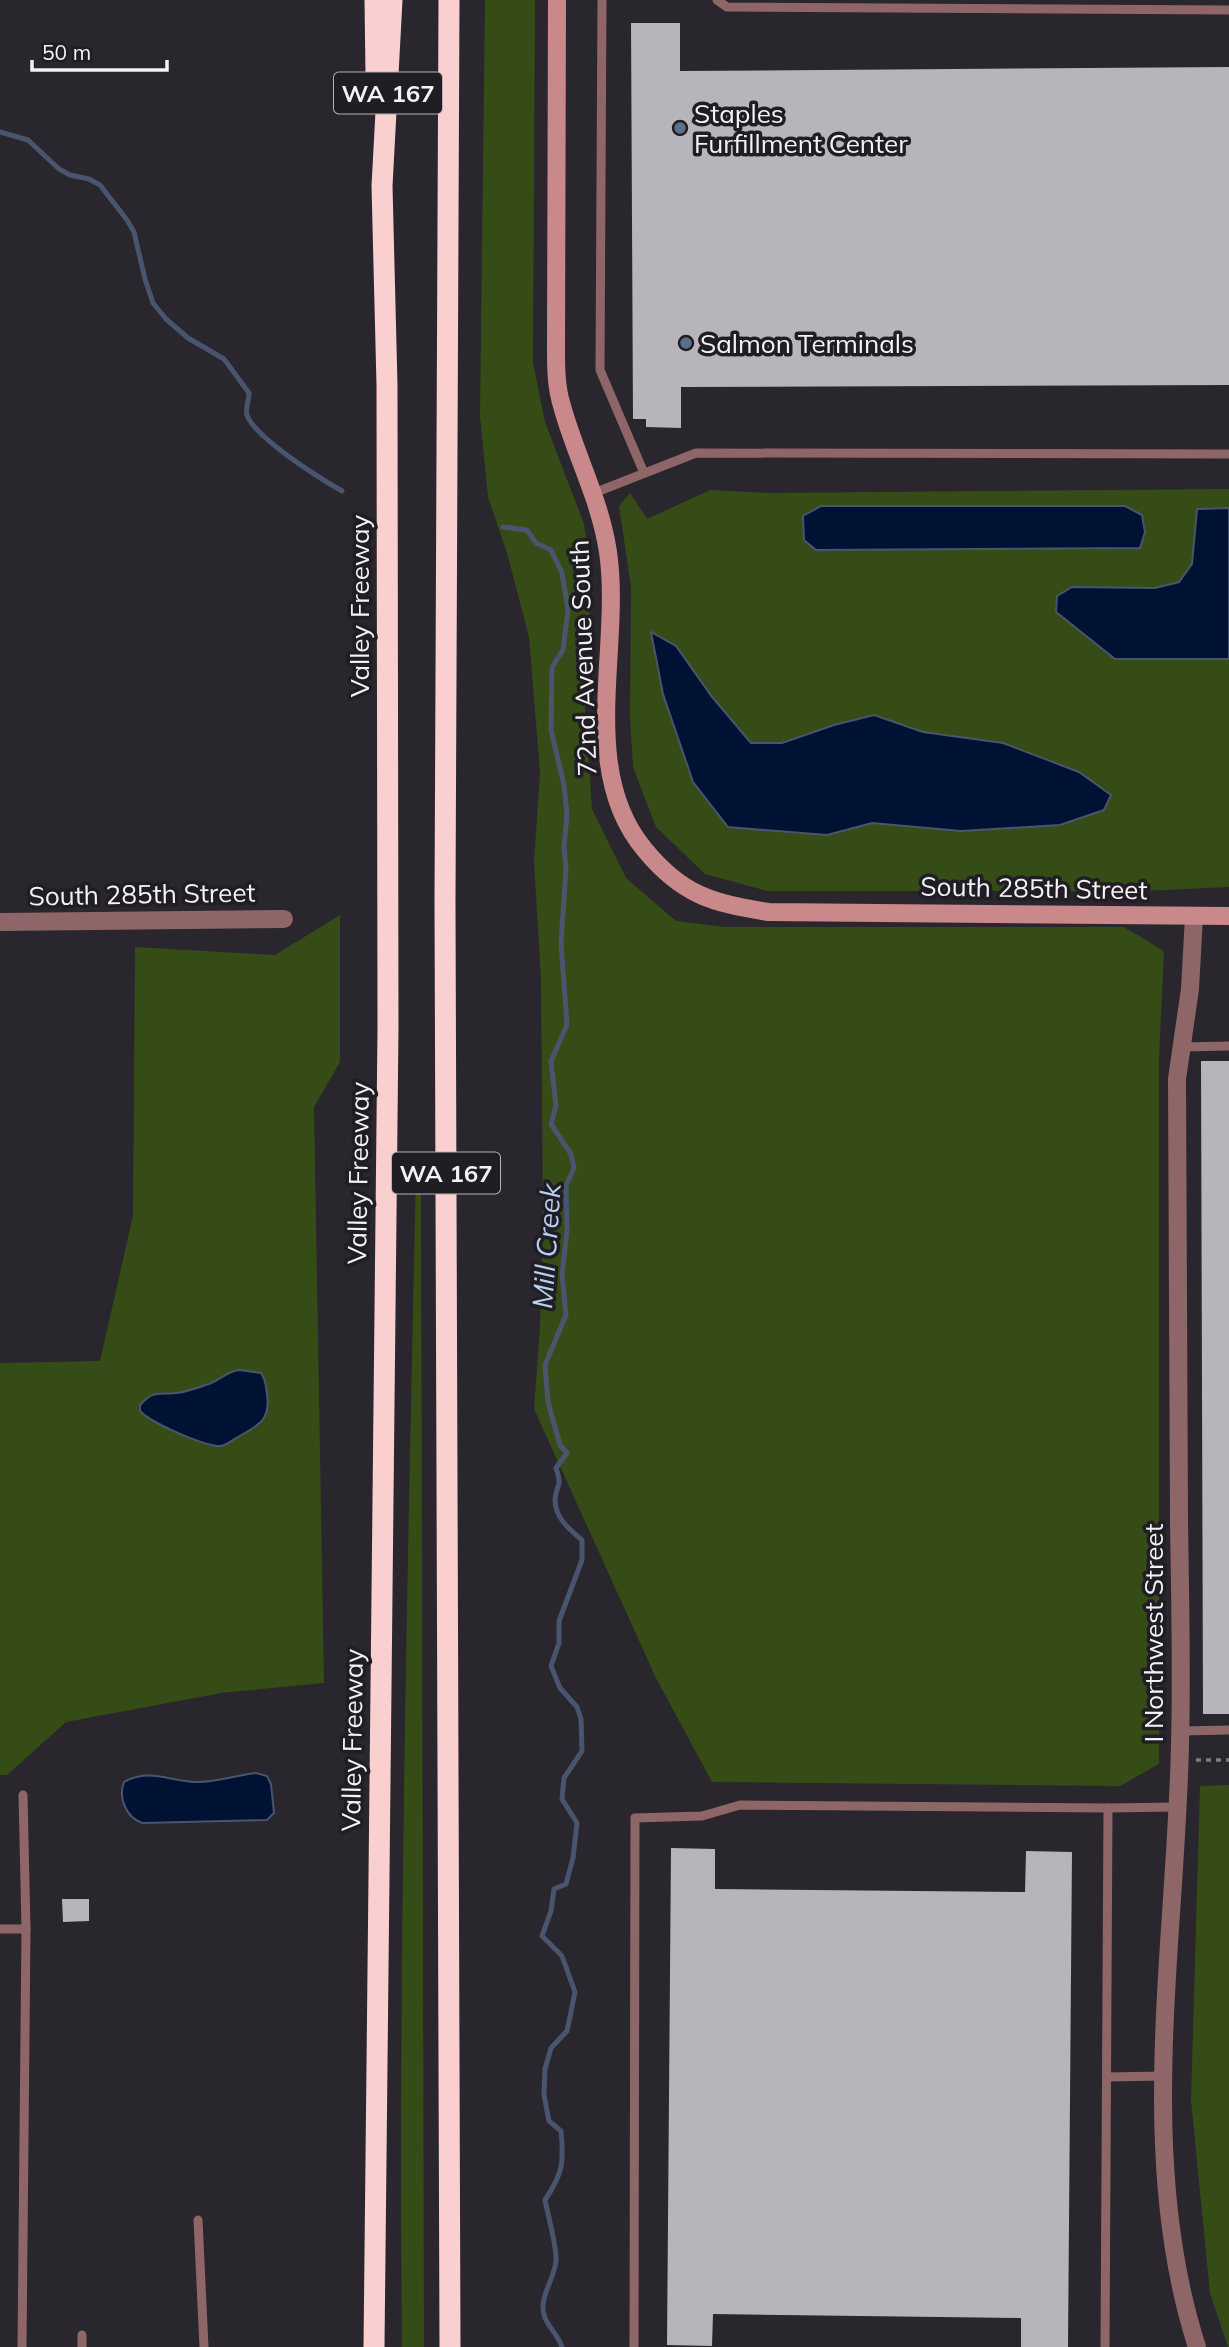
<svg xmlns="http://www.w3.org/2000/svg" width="1229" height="2347" font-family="Mulish,sans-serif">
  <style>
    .green { fill: #364c16; fill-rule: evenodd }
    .water { fill: #001233; stroke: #49556e; stroke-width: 2 }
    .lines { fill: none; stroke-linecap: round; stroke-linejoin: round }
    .stream { stroke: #49556e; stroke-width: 5 }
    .building { fill: #b8b4bc }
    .path { stroke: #7e7c81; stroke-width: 3.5; stroke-dasharray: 5 5; stroke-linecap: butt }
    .lane { stroke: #8f6667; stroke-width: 9 }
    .street { stroke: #8f6667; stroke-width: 18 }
    .secondary { stroke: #c9888a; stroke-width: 18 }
    .highway { stroke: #f9cfcf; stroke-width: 21 }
    .service-dot { fill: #5c6f8a; stroke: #201d23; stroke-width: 2.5 }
    .labels { text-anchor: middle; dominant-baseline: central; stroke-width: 7; stroke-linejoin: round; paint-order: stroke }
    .shield { fill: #201d23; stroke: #b4b2b7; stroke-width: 2 }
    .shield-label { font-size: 24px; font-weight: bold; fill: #f4f2f6 }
    .poi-label { font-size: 26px; fill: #f4f2f6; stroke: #201d23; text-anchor: start }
    .street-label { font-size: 26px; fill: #f4f2f6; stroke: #201d23 }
    .water-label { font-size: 28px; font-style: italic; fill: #b4d0f5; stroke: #201d23 }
  </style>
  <rect width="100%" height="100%" fill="#29262d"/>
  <g class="green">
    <path d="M 485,0 L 535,0 L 533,363 L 545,422 L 584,524 L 591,576 L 585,707 L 592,809 L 626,878 L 676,921 L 725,927 L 1124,927 L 1164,951 L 1159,1060 L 1159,1764 L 1120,1786 L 712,1782 L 656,1678 L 534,1409 L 540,1327 L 543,1225 L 541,979 L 534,862 L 540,772 L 529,637 L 507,553 L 488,497 L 480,416 Z"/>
    <path d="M 1229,489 L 1229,508 L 1197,509 L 1192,564 L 1179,582 L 1155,588 L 1115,659 L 1229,659 L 1229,887 L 1143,891 L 768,891 L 705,874 L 656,827 L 633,767 L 630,717 L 631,587 L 619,506 L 630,493 L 647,519 L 710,490 L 769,493 ZM 651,633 L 676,646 L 712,697 L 751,743 L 782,743 L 834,725 L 875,715 L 923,732 L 1003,743 L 1079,771 L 961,831 L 872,823 L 827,835 L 728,827 L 693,782 L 663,694 Z"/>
    <path d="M 340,915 L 340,1062 L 314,1107 L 324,1683 L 221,1693 L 66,1722 L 7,1775 L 0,1775 L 0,1363 L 100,1361 L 133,1216 L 135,947 L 275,955 Z"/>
    <path d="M 416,1164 L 421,1182 L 424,2347 L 402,2347 C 398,1953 408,1558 416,1164 Z"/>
    <path d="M 1229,1785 L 1229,2347 L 1228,2347 L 1210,2293 L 1191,2100 L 1200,1786 Z"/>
  </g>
  <g class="water">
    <path d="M 821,506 L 1125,506 L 1142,515 L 1145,532 L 1140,548 L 816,550 L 804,540 L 803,516 Z"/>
    <path d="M 1229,508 L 1229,659 L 1115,659 L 1056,612 L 1057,596 L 1072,587 L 1155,588 L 1179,582 L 1192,564 L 1197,509 Z"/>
    <path d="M 651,632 L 676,646 L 712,697 L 751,743 L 782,743 L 834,725 L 874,715 L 923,732 L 1003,743 L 1079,772 L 1111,795 L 1104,810 L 1060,825 L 961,831 L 872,823 L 827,835 L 728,827 L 693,782 L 663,694 Z"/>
    <path d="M 239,1370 L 261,1373 C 266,1380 266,1386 267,1394 C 271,1422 257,1426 236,1438 C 231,1441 227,1445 221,1446 C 206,1447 151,1423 140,1411 L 140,1405 C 154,1390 157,1395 176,1393 C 187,1392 199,1387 209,1384 C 220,1380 228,1371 239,1370 Z"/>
    <path d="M 256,1773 L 267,1776 L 271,1784 L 274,1813 L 267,1820 L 142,1823 C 126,1817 118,1798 124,1782 C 148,1768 170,1781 195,1782 C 215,1783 236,1775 256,1773 Z"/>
  </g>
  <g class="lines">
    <g class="stream">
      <path d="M 0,132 L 28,140 L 59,169 L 70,175 L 89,179 L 100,185 L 127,220 L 134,232 L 145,279 L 153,303 L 166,319 L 188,338 L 224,359 L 249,393 C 249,400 245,409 247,415 C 255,438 321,479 342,491"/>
      <path d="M 503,527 L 527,530 L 536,543 L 551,550 L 562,573 L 568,609 L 563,650 L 552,667 L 551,730 L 564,785 L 567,815 L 564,847 L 566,869 L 561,943 L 567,1025 L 551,1061 L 556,1106 L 551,1124 L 571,1154 L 574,1168 L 566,1186 L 567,1231 L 562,1274 L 566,1315 L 545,1365 L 548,1402 L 560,1445 L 567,1453 L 556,1468 C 563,1488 556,1484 555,1500 C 555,1518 570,1530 582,1540 L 582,1560 L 559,1621 L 559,1643 L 551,1666 L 560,1688 L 577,1707 L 581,1719 L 582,1751 L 564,1778 L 562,1799 L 577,1823 L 573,1858 L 566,1884 L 554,1889 L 551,1911 L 542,1936 L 562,1956 L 575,1992 L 567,2031 L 551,2048 L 545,2069 L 544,2095 L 549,2121 L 561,2131 C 564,2163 563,2173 545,2200 C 548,2215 557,2248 556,2260 C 555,2280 537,2298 545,2318 C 550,2329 558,2335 562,2347"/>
    </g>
  </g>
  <g class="building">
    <path d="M 631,23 L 680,23 L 680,71 L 1229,67 L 1229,385 L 681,387 L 681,428 L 646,427 L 646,419 L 633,419 Z"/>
    <path d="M 1201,1061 L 1229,1061 L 1229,1714 L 1203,1714 Z"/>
    <path d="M 671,1848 L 715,1849 L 715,1889 L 1025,1892 L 1026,1851 L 1072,1852 L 1068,2347 L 1021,2347 L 1021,2318 L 713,2314 L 712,2346 L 667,2345 Z"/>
    <path d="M 62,1899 L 89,1899 L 89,1921 L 63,1922 Z"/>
  </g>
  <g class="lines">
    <path class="path" d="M 1196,1760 L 1229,1760"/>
    <g class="lane">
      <path d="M 602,0 L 600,370 L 644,473"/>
      <path d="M 717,0 L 727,7 L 1229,10"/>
      <path d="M 594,493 L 696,453 L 1229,454"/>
      <path d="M 1182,1047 L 1229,1046"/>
      <path d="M 1181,1731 L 1229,1730"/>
      <path d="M 0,1929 L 26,1929 L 23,1795"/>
      <path d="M 1107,2077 L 1164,2076"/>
      <path d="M 198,2220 L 204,2347"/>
      <path d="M 82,2335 L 82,2347"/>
      <path d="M 22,2347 L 26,1929"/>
      <path d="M 634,2347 L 635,1818 L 702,1816 L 740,1805 L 1108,1808"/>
      <path d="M 1105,2347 L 1108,1808 L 1177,1807"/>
    </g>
    <g class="street">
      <path d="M 1194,916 L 1190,989 L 1177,1079 C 1178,1226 1178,1373 1179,1520 C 1180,1594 1182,1669 1180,1744 C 1176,1942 1135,2155 1197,2347"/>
      <path d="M 0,922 L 284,919"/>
    </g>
    <path class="secondary" d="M 557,0 L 556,348 C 556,368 556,387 562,406 C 576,457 600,499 608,552 C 622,647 577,770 645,850 C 682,895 712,903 768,912 L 1229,916"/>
    <g class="highway">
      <path d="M 375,0 L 376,75"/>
      <path d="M 449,0 L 445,902 L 450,2347"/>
      <path d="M 374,2347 L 388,1028 L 387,385 L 382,186 L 392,0"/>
    </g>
  </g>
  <g class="service-dot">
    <circle cx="680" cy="128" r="7"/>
    <circle cx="686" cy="343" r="7"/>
  </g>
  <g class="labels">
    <g class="shield">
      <rect x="334" y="72.5" width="108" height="41" rx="5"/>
      <rect x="392" y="1152.5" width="108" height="41" rx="5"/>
    </g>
    <g class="shield-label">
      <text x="388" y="93">WA 167</text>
      <text x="446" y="1173">WA 167</text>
    </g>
    <g class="poi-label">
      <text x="694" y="113">Staples<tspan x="694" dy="30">Furfillment Center</tspan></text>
      <text x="700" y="343">Salmon Terminals</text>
    </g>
    <g class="street-label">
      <text transform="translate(359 606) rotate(-90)">Valley Freeway</text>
      <text transform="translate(583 658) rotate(-92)">72nd Avenue South</text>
      <text transform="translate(1034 888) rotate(1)">South 285th Street</text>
      <text transform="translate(142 894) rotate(-1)">South 285th Street</text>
      <text transform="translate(358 1173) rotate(-89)">Valley Freeway</text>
      <text transform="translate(1153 1633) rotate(-90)">I Northwest Street</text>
      <text transform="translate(352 1740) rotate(-89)">Valley Freeway</text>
    </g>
    <g class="water-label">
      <text transform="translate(546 1246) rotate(-86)">Mill Creek</text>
    </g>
  </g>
  <path d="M32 60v10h135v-10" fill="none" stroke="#f4f2f6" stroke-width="3.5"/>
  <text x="42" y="60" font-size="21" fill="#f4f2f6" stroke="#201d23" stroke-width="5" paint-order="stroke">50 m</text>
</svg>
